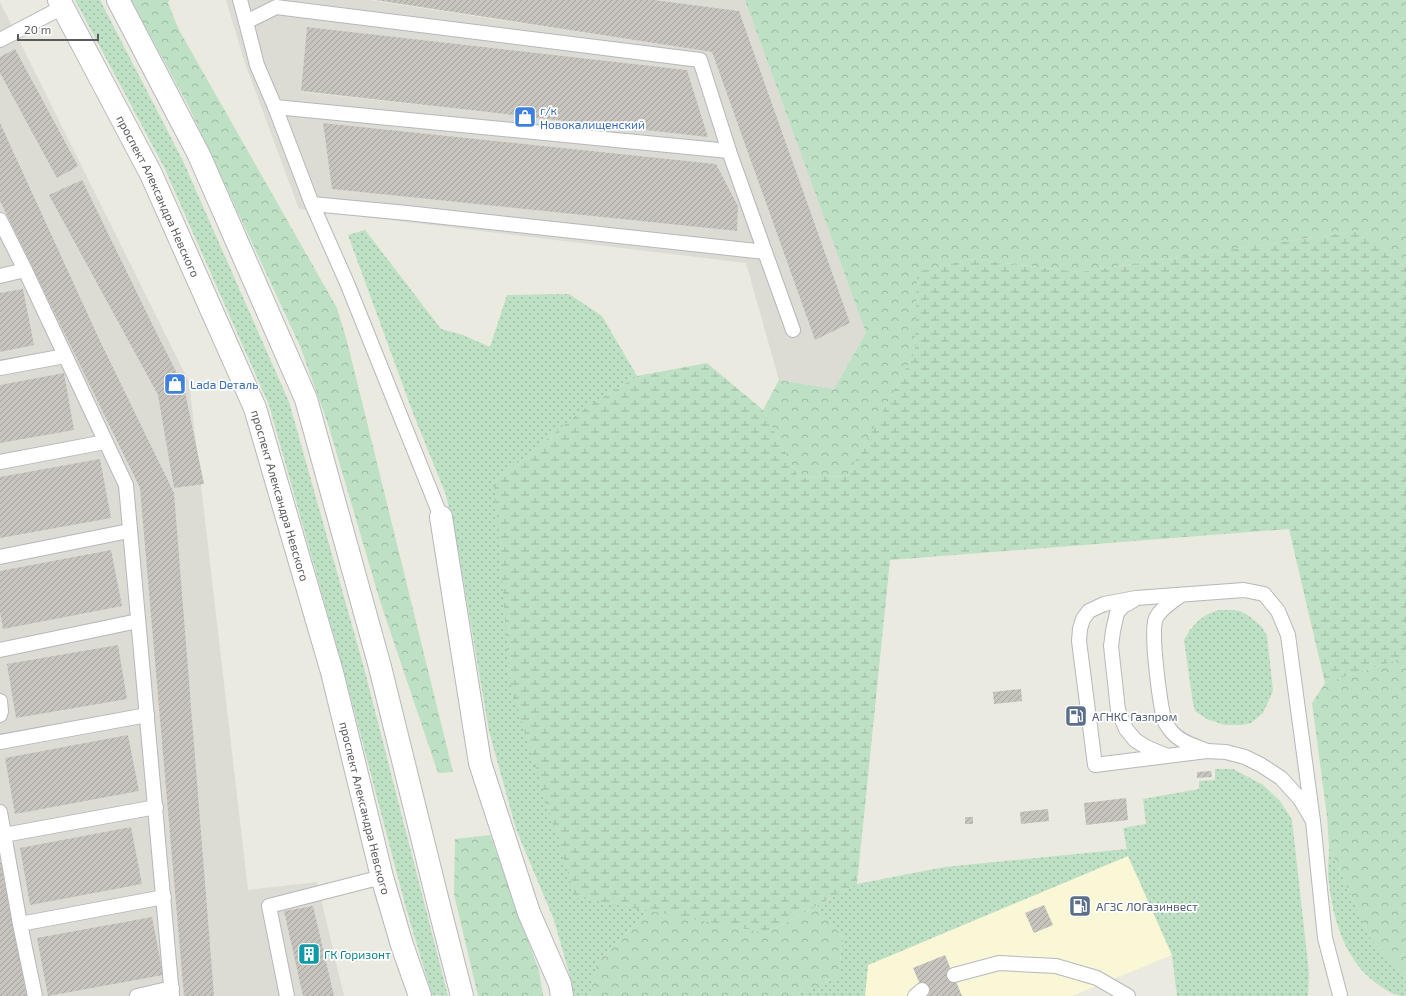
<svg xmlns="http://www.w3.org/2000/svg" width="1406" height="996" font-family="'Exo 2',sans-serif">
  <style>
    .commercial { fill: #f9f7d6 }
    .industrial { fill: #dcdbd4; fill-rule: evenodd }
    .grass { fill: url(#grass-dots) }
    .forest { fill: url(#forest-crowns) }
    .wetland { fill: url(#wetland-marsh) }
    .building { fill: url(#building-hatch) }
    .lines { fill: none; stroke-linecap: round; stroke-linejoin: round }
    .lane-casing { stroke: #b6b7bc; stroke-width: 16 }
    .street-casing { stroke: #b6b7bc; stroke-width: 24 }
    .secondary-casing { stroke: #b6b8bd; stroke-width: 24 }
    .lane { stroke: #fff; stroke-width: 14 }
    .street { stroke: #fff; stroke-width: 22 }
    .secondary { stroke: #fff; stroke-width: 22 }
    .labels { text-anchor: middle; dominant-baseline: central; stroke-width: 3.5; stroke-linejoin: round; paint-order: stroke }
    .shop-label { font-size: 12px; fill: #366cbe; stroke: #fff; text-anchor: start }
    .street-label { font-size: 12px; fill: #595b5f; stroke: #fff }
    .service-label { font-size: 12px; fill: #4e5e75; stroke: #fff; text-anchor: start }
    .culture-label { font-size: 12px; fill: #0d838f; stroke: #fff; text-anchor: start }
  </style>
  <defs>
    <pattern id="grass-dots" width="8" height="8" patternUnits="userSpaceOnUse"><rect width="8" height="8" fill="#bee0c4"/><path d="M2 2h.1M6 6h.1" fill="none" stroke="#9db9a2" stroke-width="1.8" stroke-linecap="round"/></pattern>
    <pattern id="forest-crowns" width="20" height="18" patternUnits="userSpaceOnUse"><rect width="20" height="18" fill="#bee0c4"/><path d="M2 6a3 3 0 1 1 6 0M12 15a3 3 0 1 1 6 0" fill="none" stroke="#9db9a2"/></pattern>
    <pattern id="wetland-marsh" width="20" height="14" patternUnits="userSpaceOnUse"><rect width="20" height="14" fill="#bee0c4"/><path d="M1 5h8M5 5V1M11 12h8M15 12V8" fill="none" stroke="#9db9a2"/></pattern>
    <pattern id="building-hatch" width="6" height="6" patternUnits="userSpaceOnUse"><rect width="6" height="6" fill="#c6c4bd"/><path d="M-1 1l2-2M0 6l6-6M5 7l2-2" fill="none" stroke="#a4a29d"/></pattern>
  </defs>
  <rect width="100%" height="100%" fill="#eaeae0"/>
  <path class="commercial" d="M 1128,856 L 1172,955 L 1072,996 L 865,996 L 868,965 Z"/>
  <g class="industrial">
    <path d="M 226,0 L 369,0 L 712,52 L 815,340 L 850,323 L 739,11 L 654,0 L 745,0 L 866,333 L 834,389 L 779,380 L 746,263 L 299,209 L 245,63 ZM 307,27 L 687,70 L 708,136 L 301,92 ZM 323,123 L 716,164 L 738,206 L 737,231 L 332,189 Z"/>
    <path d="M 0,2 L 189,382 L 248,890 L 317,882 L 344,996 L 0,996 Z"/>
  </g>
  <g class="grass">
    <path d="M 75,0 L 100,0 L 183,161 L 289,402 L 364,668 L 448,996 L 432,995 L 406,908 L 344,672 L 269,405 L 164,167 Z"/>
    <path d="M 365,230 L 441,329 L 463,335 L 490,347 L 507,295 L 569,294 L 602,316 L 637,376 L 584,409 L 494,482 L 575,897 L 649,910 L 597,962 L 590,996 L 573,996 L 569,973 L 554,920 L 516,829 L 489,731 L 460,560 L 446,495 L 413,413 L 348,235 Z"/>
    <path d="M 1219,610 L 1231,610 L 1240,611 L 1249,616 L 1262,627 L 1267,636 L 1273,691 L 1263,713 L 1251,723 L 1242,725 L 1225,725 L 1207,719 L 1195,711 L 1193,703 L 1184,640 L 1190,630 L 1199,620 L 1208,614 Z"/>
    <path d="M 1215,769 L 1233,769 L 1263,785 L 1280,801 L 1292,820 L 1309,973 L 1308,996 L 1177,996 L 1172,955 L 1128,856 L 868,965 L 865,996 L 792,996 L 838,977 L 843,937 L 817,906 L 857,884 L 945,867 L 1127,849 L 1123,828 L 1146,824 L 1143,799 L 1199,789 L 1199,781 L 1215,780 Z"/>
    <path d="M 1329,847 L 1371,939 L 1406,976 L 1406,996 C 1394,996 1386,990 1376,983 C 1345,960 1333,920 1329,883 C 1327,871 1329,859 1329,847 Z"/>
  </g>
  <g class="forest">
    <path d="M 131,0 L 169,0 L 168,3 L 179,30 L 337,308 L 347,341 L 453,772 L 438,773 L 380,601 L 328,424 L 300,346 L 189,107 Z"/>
    <path d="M 745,0 L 1406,0 L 1406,268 L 1363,230 L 1079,272 L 971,259 L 918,272 L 915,352 L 847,476 L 799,478 L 763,410 L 779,380 L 834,389 L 866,333 Z"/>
    <path d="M 1406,657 L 1406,976 L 1371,939 L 1329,847 L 1327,816 L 1312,703 L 1325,683 Z"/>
    <path d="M 490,835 L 539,971 L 543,996 L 478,996 L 454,894 L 455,839 Z"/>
    <path d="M 817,906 L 843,937 L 838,977 L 792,996 L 590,996 L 597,962 L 649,910 L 767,933 Z"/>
  </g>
  <path class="wetland" d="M 1363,230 L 1406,268 L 1406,657 L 1325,683 L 1289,529 L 890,560 L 857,884 L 767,933 L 575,897 L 510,683 L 494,482 L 584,409 L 637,376 L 707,363 L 763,410 L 799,478 L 847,476 L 915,352 L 917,272 L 971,259 L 1079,272 Z"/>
  <g class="building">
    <path d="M 375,0 L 654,0 L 739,11 L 850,323 L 815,340 L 712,52 Z"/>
    <path d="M 307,27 L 687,70 L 708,137 L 301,91 Z"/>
    <path d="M 15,49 L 78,166 L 57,178 L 0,73 L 0,57 Z"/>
    <path d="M 0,123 L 100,341 L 174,493 L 214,996 L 184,996 L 140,488 L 0,201 Z"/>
    <path d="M 323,123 L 716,164 L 738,206 L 737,231 L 332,189 Z"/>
    <path d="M 82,180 L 155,330 L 184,387 L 204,484 L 174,488 L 158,395 L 49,195 Z"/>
    <path d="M 23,289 L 34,345 L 0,352 L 0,293 Z"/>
    <path d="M 64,373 L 74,430 L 0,443 L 0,385 Z"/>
    <path d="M 100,459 L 111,518 L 0,538 L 0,477 Z"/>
    <path d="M 111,550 L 122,606 L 3,629 L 0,612 L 0,571 Z"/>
    <path d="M 118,645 L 127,699 L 16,718 L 7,664 Z"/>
    <path d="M 1021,689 L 1022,701 L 994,704 L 993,692 Z"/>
    <path d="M 128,735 L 139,791 L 15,814 L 5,758 Z"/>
    <path d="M 1211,771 L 1212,777 L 1197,778 L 1197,772 Z"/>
    <path d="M 1126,798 L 1128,820 L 1086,825 L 1084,803 Z"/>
    <path d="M 1048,809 L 1049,821 L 1021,824 L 1020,812 Z"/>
    <rect x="965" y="817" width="8" height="7"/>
    <path d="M 131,827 L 142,884 L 30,905 L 20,848 Z"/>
    <path d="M 0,863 L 1,863 L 27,996 L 0,996 Z"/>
    <path d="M 1044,905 L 1053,925 L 1034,933 L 1025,913 Z"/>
    <path d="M 313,906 L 334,996 L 303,996 L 284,911 Z"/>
    <path d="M 152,917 L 163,975 L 48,996 L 37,938 Z"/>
    <path d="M 945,955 L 962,996 L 925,996 L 913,968 Z"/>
  </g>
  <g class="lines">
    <g class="lane-casing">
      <g id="lane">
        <path d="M 240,0 L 246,22"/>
        <path d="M 0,40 L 63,7"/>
        <path d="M 275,107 L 729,151"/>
        <path d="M 312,204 L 407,213 L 765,252 L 729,151 L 700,60 L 276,7 L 246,22 L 257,65 L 275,107 L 312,204 L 347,283 L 441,517"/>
        <path d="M 0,220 L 25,270 L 126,485 L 172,996"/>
        <path d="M 765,252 L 793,330"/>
        <path d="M 0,276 L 25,270"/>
        <path d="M 0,368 L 65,356"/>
        <path d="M 0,462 L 105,442"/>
        <path d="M 0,557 L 129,531"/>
        <path d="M 1181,595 C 1172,602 1161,608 1156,618 C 1150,631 1160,706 1165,722 C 1167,725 1169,729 1172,732 C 1180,742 1195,746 1207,751"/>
        <path d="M 1134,600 L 1123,606 L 1117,613 L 1113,631 L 1111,646 L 1118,710 L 1126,729 L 1135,740 L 1146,747 L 1165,755"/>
        <path d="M 0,650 L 138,621"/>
        <path d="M 0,701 L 1,711 L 0,715"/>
        <path d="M 0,742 L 147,715"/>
        <path d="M 0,812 L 20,924 L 35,996"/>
        <path d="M 1313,821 L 1300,799 L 1281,778 L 1261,765 L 1245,757 L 1226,752 L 1207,751 L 1095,765 L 1079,641 L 1080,629 L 1083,619 L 1089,611 L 1104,604 L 1136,598 L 1244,590 L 1264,594 L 1278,611 L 1288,635 L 1313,821 L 1325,938 L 1340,995"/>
        <path d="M 4,835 L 156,807"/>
        <path d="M 20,924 L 164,897"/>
        <path d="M 954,975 L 999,963 L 1056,966 L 1097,978 L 1128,996"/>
        <path d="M 137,996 L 172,988"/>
        <path d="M 287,996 L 269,906 L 382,877"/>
        <path d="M 915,996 L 922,990"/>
      </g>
    </g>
    <g class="street-casing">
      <path id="street" d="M 441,517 L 480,763 L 529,913 L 560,984 L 562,996"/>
    </g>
    <g class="secondary-casing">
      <g id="secondary">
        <path id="s1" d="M 59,0 L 151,174 L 255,408 L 332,672 L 382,877 L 402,945 L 420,996"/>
        <path d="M 118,0 L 199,155 L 306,399 L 380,667 L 441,914 L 462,996"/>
      </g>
    </g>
    <use href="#lane" class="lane"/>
    <use href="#street" class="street"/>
    <use href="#secondary" class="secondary"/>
  </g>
  <defs>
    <g id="shop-square" transform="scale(1.15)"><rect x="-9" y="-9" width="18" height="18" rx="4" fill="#3f7fe0" stroke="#fff"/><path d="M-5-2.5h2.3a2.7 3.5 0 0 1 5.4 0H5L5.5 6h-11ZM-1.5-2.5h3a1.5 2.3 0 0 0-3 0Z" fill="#fff"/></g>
    <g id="fuel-square" transform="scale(1.15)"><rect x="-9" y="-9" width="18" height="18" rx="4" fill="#5c6f8a" stroke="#fff"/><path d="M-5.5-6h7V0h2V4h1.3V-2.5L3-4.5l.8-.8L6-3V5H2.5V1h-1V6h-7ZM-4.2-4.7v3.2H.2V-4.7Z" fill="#fff"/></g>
    <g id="building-square" transform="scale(1.15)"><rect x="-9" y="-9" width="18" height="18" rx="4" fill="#0f9aa8" stroke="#fff"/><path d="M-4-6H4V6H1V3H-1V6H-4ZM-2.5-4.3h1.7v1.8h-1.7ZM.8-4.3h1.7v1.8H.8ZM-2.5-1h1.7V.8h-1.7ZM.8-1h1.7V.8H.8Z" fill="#fff"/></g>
  </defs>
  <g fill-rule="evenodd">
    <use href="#shop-square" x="525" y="117"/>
    <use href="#shop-square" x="175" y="384"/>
    <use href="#fuel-square" x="1076" y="716"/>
    <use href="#fuel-square" x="1080" y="906"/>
    <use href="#building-square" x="309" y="954"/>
  </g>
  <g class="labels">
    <g class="shop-label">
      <text x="540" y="110">г/к<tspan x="540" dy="14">Новокалищенский</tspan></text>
      <text x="190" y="384">Lada Dеталь</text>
    </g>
    <g class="street-label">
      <text stroke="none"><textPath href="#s1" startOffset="220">проспект Александра Невского</textPath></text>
      <text stroke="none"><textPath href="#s1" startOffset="544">проспект Александра Невского</textPath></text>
      <text stroke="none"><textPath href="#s1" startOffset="868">проспект Александра Невского</textPath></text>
    </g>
    <g class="service-label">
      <text x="1092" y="716">АГНКС Газпром</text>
      <text x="1096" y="906">АГЗС ЛОГазинвест</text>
    </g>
    <g class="culture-label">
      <text x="324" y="954">ГК Горизонт</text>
    </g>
  </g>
  <path d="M18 34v6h80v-6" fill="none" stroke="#595b5f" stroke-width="2"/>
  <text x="24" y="34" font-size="12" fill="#595b5f" stroke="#ffffff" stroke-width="3" paint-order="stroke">20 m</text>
</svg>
